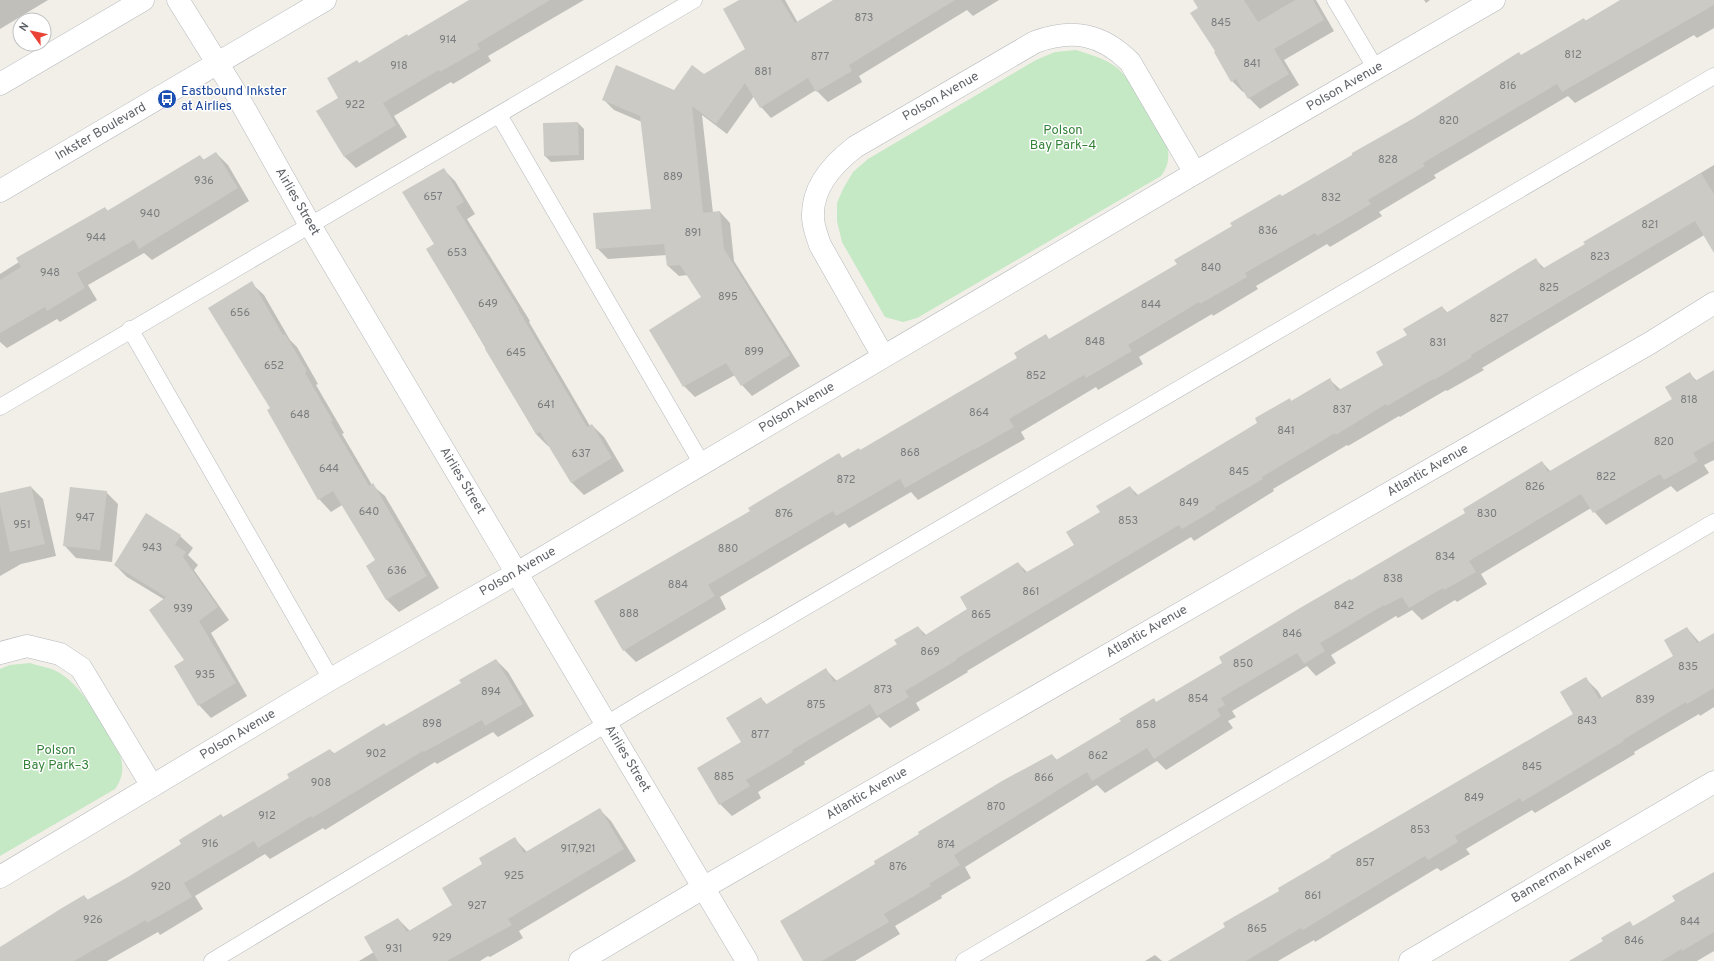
<svg xmlns="http://www.w3.org/2000/svg" width="1714" height="961" font-family="Overpass,sans-serif">
  <style>
    .green { fill: #c5e8c5 }
    .shadow { fill: #0003 }
    .building { fill: #cccac5 }
    .lines { fill: none; stroke-linecap: round; stroke-linejoin: round }
    .service-casing { stroke: #b5b8bc; stroke-width: 17 }
    .minor-casing { stroke: #b5b8bc; stroke-width: 23 }
    .tertiary-casing { stroke: #b5b8bc; stroke-width: 23 }
    .secondary-casing { stroke: #b6babf; stroke-width: 23 }
    .service { stroke: #fff; stroke-width: 16 }
    .minor { stroke: #fff; stroke-width: 22 }
    .tertiary { stroke: #fff; stroke-width: 22 }
    .secondary { stroke: #fff; stroke-width: 22 }
    .labels { text-anchor: middle; dominant-baseline: central; stroke-width: 3; stroke-linejoin: round; paint-order: stroke }
    .number-label { font-size: 11px; fill: #7a7d7f }
    .street-label { font-size: 13px; fill: #5f6368; stroke: #fff }
    .transit-label { font-size: 13px; fill: #164399; stroke: #fff; text-anchor: start }
    .park-label { font-size: 13px; fill: #348238; stroke: #fff }
  </style>
  <rect width="100%" height="100%" fill="#f1efe8"/>
  <g class="green">
    <path d="M 1076,50 C 1091,55 1104,58 1116,67 C 1131,78 1155,125 1166,142 C 1170,154 1169,166 1161,176 L 917,318 L 903,322 L 885,317 L 842,242 L 837,221 L 837,203 L 843,189 L 853,172 L 868,159 L 1036,60 L 1055,52 Z"/>
    <path d="M 30,663 C 38,666 47,667 54,670 C 83,683 104,728 120,755 C 124,767 123,778 115,789 L 0,856 L 0,669 L 10,665 Z"/>
  </g>
  <g class="shadow">
    <path d="M 0,0 L 48,0 L 0,29 Z"/>
    <path d="M 471,0 L 584,0 L 488,56 L 491,61 L 453,84 L 451,82 L 394,116 L 407,137 L 356,168 L 344,156 L 340,98 L 359,64 L 409,37 Z"/>
    <path d="M 740,0 L 785,0 L 798,23 L 835,0 L 999,0 L 973,16 L 967,10 L 859,76 L 862,82 L 828,102 L 816,90 L 771,118 L 761,107 L 754,96 L 727,134 L 702,115 L 713,213 L 720,212 L 730,223 L 734,261 L 800,366 L 752,396 L 742,385 L 735,375 L 695,397 L 684,386 L 702,297 L 688,275 L 679,276 L 668,266 L 667,255 L 608,259 L 597,248 L 652,210 L 642,122 L 614,110 L 604,100 L 674,91 L 704,75 L 746,49 Z"/>
    <path d="M 1194,0 L 1316,0 L 1334,31 L 1284,60 L 1299,85 L 1260,109 L 1249,98 L 1245,91 L 1243,92 L 1232,81 L 1216,52 L 1199,8 Z"/>
    <path d="M 1424,0 L 1430,0 L 1426,3 Z"/>
    <path d="M 1622,0 L 1714,0 L 1714,28 L 1697,38 L 1694,35 L 1575,103 L 1568,96 L 1434,175 L 1436,178 L 1379,212 L 1382,216 L 1330,247 L 1327,244 L 1256,286 L 1258,289 L 1213,316 L 1212,314 L 1139,357 L 1143,364 L 1098,390 L 1096,387 L 1021,432 L 1025,439 L 918,500 L 911,492 L 849,528 L 845,523 L 720,597 L 726,609 L 636,662 L 624,650 L 751,512 L 839,454 L 843,459 L 860,451 L 1178,264 L 1282,197 L 1584,19 L 1586,21 Z"/>
    <path d="M 578,123 L 584,129 L 584,160 L 551,162 L 545,156 Z"/>
    <path d="M 216,153 L 228,165 L 249,201 L 152,260 L 144,253 L 88,285 L 97,300 L 60,322 L 57,319 L 7,348 L 0,342 L 0,274 L 105,208 L 108,211 L 200,156 L 204,160 Z"/>
    <path d="M 1714,165 L 1714,241 L 1706,234 L 1482,368 L 1484,370 L 1447,391 L 1446,390 L 1400,417 L 1399,416 L 1348,446 L 1347,445 L 1273,489 L 1274,491 L 1194,541 L 1191,537 L 967,671 L 968,672 L 916,703 L 920,710 L 890,728 L 879,717 L 804,762 L 805,764 L 758,792 L 761,798 L 732,816 L 720,804 L 742,743 L 761,698 L 767,705 L 826,670 L 837,681 L 898,644 L 918,627 L 926,635 L 968,609 L 1018,563 L 1028,573 L 1075,545 L 1101,512 L 1130,487 L 1139,496 L 1259,423 L 1289,399 L 1292,402 L 1330,380 L 1341,390 L 1385,365 L 1408,335 L 1442,307 L 1448,313 L 1536,260 L 1545,269 L 1586,245 L 1585,242 Z"/>
    <path d="M 443,169 L 455,181 L 475,214 L 467,219 L 530,321 L 529,322 L 590,426 L 592,425 L 604,437 L 624,471 L 584,495 L 572,483 L 550,445 L 548,446 L 536,434 L 427,249 L 435,244 Z"/>
    <path d="M 251,283 L 264,295 L 290,340 L 297,347 L 318,384 L 316,385 L 344,433 L 342,434 L 372,485 L 385,496 L 439,588 L 399,612 L 387,600 L 367,566 L 377,561 L 342,505 L 331,512 L 319,499 L 271,409 Z"/>
    <path d="M 1714,371 L 1714,460 L 1704,465 L 1709,473 L 1677,492 L 1671,486 L 1606,525 L 1591,508 L 1481,574 L 1487,584 L 1457,602 L 1455,600 L 1422,620 L 1412,610 L 1398,618 L 1396,616 L 1331,655 L 1336,663 L 1316,676 L 1307,666 L 1232,711 L 1236,717 L 1228,721 L 1233,728 L 1166,770 L 1157,761 L 1105,793 L 1097,785 L 965,867 L 971,878 L 941,896 L 942,898 L 895,926 L 900,934 L 855,961 L 804,961 L 876,864 L 1052,755 L 1057,760 L 1224,663 L 1352,582 L 1467,513 L 1542,462 L 1551,472 L 1673,399 L 1690,374 L 1697,381 Z"/>
    <path d="M 31,487 L 43,499 L 56,556 L 21,564 L 0,576 L 0,495 Z"/>
    <path d="M 106,492 L 118,504 L 112,562 L 76,558 L 64,545 Z"/>
    <path d="M 180,536 L 193,548 L 188,555 L 198,565 L 194,570 L 229,620 L 211,633 L 247,696 L 211,718 L 199,705 L 186,660 L 165,600 L 127,577 L 115,565 Z"/>
    <path d="M 1687,628 L 1700,643 L 1714,634 L 1714,707 L 1700,716 L 1699,714 L 1634,752 L 1635,754 L 1535,813 L 1532,810 L 1466,849 L 1470,854 L 1441,871 L 1437,868 L 1315,942 L 1314,940 L 1278,961 L 1170,961 L 1575,715 L 1586,679 L 1598,691 L 1602,698 L 1674,656 Z"/>
    <path d="M 496,660 L 508,672 L 534,716 L 498,737 L 493,732 L 437,764 L 435,762 L 325,830 L 323,828 L 270,859 L 265,854 L 195,896 L 203,909 L 160,935 L 158,932 L 107,961 L 0,961 L 0,953 L 84,896 L 88,900 L 128,878 L 183,845 L 221,815 L 224,818 L 291,779 L 330,750 L 335,754 L 386,727 L 463,684 Z"/>
    <path d="M 599,809 L 611,821 L 636,861 L 519,931 L 523,938 L 490,957 L 488,956 L 480,961 L 359,961 L 374,952 L 398,919 L 410,931 L 454,905 L 484,864 L 514,838 L 527,852 Z"/>
    <path d="M 1714,873 L 1714,951 L 1697,961 L 1571,961 L 1634,927 L 1676,901 Z"/>
    <path d="M 1155,955 L 1162,961 L 1145,961 Z"/>
  </g>
  <g class="building">
    <path d="M 469,0 L 550,0 L 477,44 L 480,49 L 440,72 L 439,70 L 383,103 L 396,125 L 344,157 L 316,111 L 338,98 L 327,78 L 357,60 L 359,63 L 407,34 L 408,36 Z"/>
    <path d="M 739,0 L 781,0 L 795,23 L 833,0 L 955,0 L 849,65 L 852,71 L 816,92 L 808,78 L 760,108 L 745,83 L 716,124 L 692,106 L 703,213 L 720,211 L 724,249 L 790,355 L 741,386 L 726,363 L 683,387 L 649,330 L 701,297 L 680,265 L 667,266 L 664,244 L 596,249 L 593,213 L 651,209 L 640,116 L 602,100 L 616,65 L 674,90 L 692,65 L 704,74 L 745,49 L 723,9 Z"/>
    <path d="M 1193,0 L 1244,0 L 1258,22 L 1295,0 L 1313,0 L 1324,20 L 1274,49 L 1289,74 L 1248,99 L 1236,79 L 1231,82 L 1214,52 L 1215,51 L 1190,13 L 1198,8 Z"/>
    <path d="M 1620,0 L 1714,0 L 1714,5 L 1562,92 L 1557,84 L 1423,163 L 1425,166 L 1368,200 L 1371,204 L 1317,236 L 1315,233 L 1245,273 L 1247,277 L 1200,304 L 1199,302 L 1128,345 L 1132,351 L 1086,378 L 1084,375 L 1009,419 L 1014,427 L 974,450 L 974,449 L 905,488 L 900,479 L 836,516 L 833,511 L 777,544 L 708,585 L 715,596 L 623,651 L 594,601 L 750,511 L 748,508 L 839,453 L 842,458 L 859,448 L 860,450 L 1017,358 L 1014,353 L 1046,334 L 1049,339 L 1177,264 L 1174,260 L 1232,226 L 1230,223 L 1280,194 L 1282,196 L 1352,155 L 1352,153 L 1414,118 L 1519,52 L 1521,55 L 1584,18 L 1585,21 Z"/>
    <path d="M 578,122 L 579,155 L 544,156 L 543,123 Z"/>
    <path d="M 216,152 L 238,188 L 139,249 L 134,240 L 77,273 L 85,288 L 47,311 L 45,307 L 0,333 L 0,280 L 21,267 L 16,258 L 105,207 L 107,211 L 200,155 L 203,160 Z"/>
    <path d="M 444,168 L 464,202 L 456,207 L 519,309 L 518,309 L 587,427 L 592,424 L 612,458 L 571,483 L 540,432 L 536,434 L 485,349 L 486,348 L 426,249 L 434,244 L 402,192 Z"/>
    <path d="M 1701,173 L 1714,194 L 1714,253 L 1695,221 L 1471,355 L 1472,357 L 1434,380 L 1433,379 L 1387,406 L 1386,404 L 1336,435 L 1335,433 L 1262,477 L 1263,479 L 1215,507 L 1216,509 L 1182,529 L 1179,525 L 956,659 L 957,660 L 905,691 L 909,697 L 877,716 L 870,704 L 792,750 L 793,752 L 746,780 L 750,786 L 719,805 L 697,768 L 741,742 L 726,718 L 761,697 L 765,705 L 826,668 L 834,682 L 897,644 L 894,640 L 918,626 L 924,636 L 967,609 L 960,597 L 1018,562 L 1025,573 L 1074,545 L 1066,532 L 1100,512 L 1096,506 L 1130,486 L 1136,496 L 1257,423 L 1255,418 L 1290,398 L 1291,401 L 1330,378 L 1337,391 L 1383,365 L 1376,352 L 1407,335 L 1403,329 L 1442,306 L 1446,313 L 1536,258 L 1542,269 L 1585,244 L 1583,242 Z"/>
    <path d="M 252,281 L 283,335 L 285,334 L 307,371 L 305,373 L 333,421 L 331,422 L 369,486 L 373,483 L 427,576 L 386,600 L 366,566 L 375,560 L 333,491 L 318,500 L 267,410 L 270,408 L 208,308 Z"/>
    <path d="M 1714,370 L 1714,441 L 1693,453 L 1698,461 L 1664,480 L 1660,474 L 1593,513 L 1581,494 L 1469,561 L 1476,572 L 1444,590 L 1443,588 L 1409,608 L 1402,597 L 1385,606 L 1384,605 L 1320,643 L 1325,651 L 1304,664 L 1297,653 L 1221,698 L 1225,705 L 1217,709 L 1221,716 L 1154,759 L 1147,748 L 1092,781 L 1087,772 L 954,855 L 960,865 L 929,884 L 931,886 L 884,914 L 889,922 L 822,961 L 803,961 L 780,921 L 875,864 L 874,861 L 919,834 L 918,832 L 1002,781 L 1052,754 L 1056,760 L 1121,721 L 1119,719 L 1154,698 L 1156,702 L 1222,663 L 1219,657 L 1300,608 L 1350,579 L 1351,580 L 1465,513 L 1463,509 L 1542,461 L 1548,472 L 1672,399 L 1665,387 L 1690,372 L 1695,381 Z"/>
    <path d="M 31,486 L 45,544 L 10,552 L 0,505 L 0,493 Z"/>
    <path d="M 70,487 L 107,491 L 100,550 L 63,546 Z"/>
    <path d="M 146,513 L 181,535 L 175,545 L 186,552 L 183,557 L 218,607 L 199,621 L 236,683 L 198,706 L 174,666 L 184,660 L 149,610 L 166,597 L 114,565 Z"/>
    <path d="M 1687,627 L 1697,643 L 1714,633 L 1714,688 L 1687,704 L 1686,702 L 1623,740 L 1624,741 L 1522,802 L 1520,798 L 1455,836 L 1458,842 L 1428,860 L 1425,856 L 1303,930 L 1301,928 L 1246,961 L 1168,961 L 1225,927 L 1223,923 L 1279,891 L 1278,888 L 1331,857 L 1330,856 L 1573,714 L 1560,692 L 1586,677 L 1599,699 L 1673,656 L 1664,640 Z"/>
    <path d="M 496,659 L 523,704 L 485,726 L 482,720 L 424,752 L 423,751 L 312,818 L 311,816 L 258,848 L 254,841 L 184,883 L 192,897 L 147,923 L 146,920 L 74,961 L 0,961 L 0,947 L 62,908 L 84,895 L 87,900 L 128,877 L 181,844 L 179,840 L 221,814 L 223,817 L 289,778 L 287,774 L 330,749 L 333,754 L 384,723 L 386,726 L 461,683 L 459,680 Z"/>
    <path d="M 600,808 L 624,849 L 508,919 L 512,925 L 447,961 L 378,961 L 364,937 L 398,918 L 407,932 L 452,905 L 442,888 L 482,864 L 479,858 L 515,837 L 524,853 Z"/>
    <path d="M 1714,872 L 1714,932 L 1699,941 L 1682,951 L 1681,949 L 1662,961 L 1569,961 L 1603,941 L 1601,938 L 1630,921 L 1633,926 L 1675,901 L 1672,896 Z"/>
  </g>
  <g class="lines">
    <g class="service-casing">
      <g id="service">
        <path d="M 1335,0 L 1376,69"/>
        <path d="M 499,115 L 702,464"/>
        <path d="M 130,329 L 331,679"/>
        <path d="M 0,407 L 694,0"/>
        <path d="M 212,961 L 643,702 L 1714,76"/>
        <path d="M 964,961 L 1714,522"/>
      </g>
    </g>
    <g class="minor-casing">
      <g id="minor">
        <path d="M 883,356 L 820,245 C 817,235 812,225 813,214 C 813,186 833,164 855,147 L 1035,42 C 1073,28 1102,34 1130,62 L 1195,173"/>
        <path d="M 0,653 L 27,646 L 60,654 L 81,668 L 152,786"/>
        <path d="M 0,877 L 331,679 L 517,573 L 1195,173 L 1494,0"/>
        <path d="M 580,961 L 703,888 L 1650,343 L 1714,303"/>
        <path d="M 1410,961 L 1714,782"/>
      </g>
    </g>
    <g class="tertiary-casing">
      <path id="tertiary" d="M 178,0 L 234,90 L 310,225 L 747,961"/>
    </g>
    <g class="secondary-casing">
      <g id="secondary">
        <path d="M 0,84 L 143,0"/>
        <path d="M 0,191 L 325,0"/>
      </g>
    </g>
    <use href="#service" class="service"/>
    <use href="#minor" class="minor"/>
    <use href="#tertiary" class="tertiary"/>
    <use href="#secondary" class="secondary"/>
  </g>
  <defs>
    <g id="bus-disc" transform="scale(1)"><circle r="9.5" fill="#1a4fb4" stroke="#fff"/><path d="M-5-6H5V4H4V6H2V4H-2V6H-4V4H-5ZM-3.5-4V0h7V-4ZM-3.5 1.2v1.5H-2V1.2ZM2 1.2v1.5H3.5V1.2Z" fill="#fff"/></g>
  </defs>
  <g fill-rule="evenodd">
    <use href="#bus-disc" x="167" y="99"/>
  </g>
  <g class="labels">
    <g class="number-label">
      <text x="864" y="18">873</text>
      <text x="1221" y="23">845</text>
      <text x="448" y="40">914</text>
      <text x="1573" y="55">812</text>
      <text x="820" y="57">877</text>
      <text x="1252" y="64">841</text>
      <text x="399" y="66">918</text>
      <text x="763" y="72">881</text>
      <text x="1508" y="86">816</text>
      <text x="355" y="105">922</text>
      <text x="1449" y="121">820</text>
      <text x="1388" y="160">828</text>
      <text x="673" y="177">889</text>
      <text x="204" y="181">936</text>
      <text x="433" y="197">657</text>
      <text x="1331" y="198">832</text>
      <text x="150" y="214">940</text>
      <text x="1650" y="225">821</text>
      <text x="1268" y="231">836</text>
      <text x="693" y="233">891</text>
      <text x="96" y="238">944</text>
      <text x="457" y="253">653</text>
      <text x="1600" y="257">823</text>
      <text x="1211" y="268">840</text>
      <text x="50" y="273">948</text>
      <text x="1549" y="288">825</text>
      <text x="728" y="297">895</text>
      <text x="488" y="304">649</text>
      <text x="1151" y="305">844</text>
      <text x="240" y="313">656</text>
      <text x="1499" y="319">827</text>
      <text x="1095" y="342">848</text>
      <text x="1438" y="343">831</text>
      <text x="754" y="352">899</text>
      <text x="516" y="353">645</text>
      <text x="274" y="366">652</text>
      <text x="1036" y="376">852</text>
      <text x="1689" y="400">818</text>
      <text x="546" y="405">641</text>
      <text x="1342" y="410">837</text>
      <text x="979" y="413">864</text>
      <text x="300" y="415">648</text>
      <text x="1286" y="431">841</text>
      <text x="1664" y="442">820</text>
      <text x="910" y="453">868</text>
      <text x="581" y="454">637</text>
      <text x="329" y="469">644</text>
      <text x="1239" y="472">845</text>
      <text x="1606" y="477">822</text>
      <text x="846" y="480">872</text>
      <text x="1535" y="487">826</text>
      <text x="1189" y="503">849</text>
      <text x="369" y="512">640</text>
      <text x="784" y="514">876</text>
      <text x="1487" y="514">830</text>
      <text x="85" y="518">947</text>
      <text x="1128" y="521">853</text>
      <text x="22" y="525">951</text>
      <text x="152" y="548">943</text>
      <text x="728" y="549">880</text>
      <text x="1445" y="557">834</text>
      <text x="397" y="571">636</text>
      <text x="1393" y="579">838</text>
      <text x="678" y="585">884</text>
      <text x="1031" y="592">861</text>
      <text x="1344" y="606">842</text>
      <text x="183" y="609">939</text>
      <text x="629" y="614">888</text>
      <text x="981" y="615">865</text>
      <text x="1292" y="634">846</text>
      <text x="930" y="652">869</text>
      <text x="1243" y="664">850</text>
      <text x="1688" y="667">835</text>
      <text x="205" y="675">935</text>
      <text x="883" y="690">873</text>
      <text x="491" y="692">894</text>
      <text x="1198" y="699">854</text>
      <text x="1645" y="700">839</text>
      <text x="816" y="705">875</text>
      <text x="1587" y="721">843</text>
      <text x="432" y="724">898</text>
      <text x="1146" y="725">858</text>
      <text x="760" y="735">877</text>
      <text x="376" y="754">902</text>
      <text x="1098" y="756">862</text>
      <text x="1532" y="767">845</text>
      <text x="724" y="777">885</text>
      <text x="1044" y="778">866</text>
      <text x="321" y="783">908</text>
      <text x="1474" y="798">849</text>
      <text x="996" y="807">870</text>
      <text x="267" y="816">912</text>
      <text x="1420" y="830">853</text>
      <text x="210" y="844">916</text>
      <text x="946" y="845">874</text>
      <text x="578" y="849">917,921</text>
      <text x="1365" y="863">857</text>
      <text x="898" y="867">876</text>
      <text x="514" y="876">925</text>
      <text x="161" y="887">920</text>
      <text x="1313" y="896">861</text>
      <text x="477" y="906">927</text>
      <text x="93" y="920">926</text>
      <text x="1690" y="922">844</text>
      <text x="1257" y="929">865</text>
      <text x="442" y="938">929</text>
      <text x="1634" y="941">846</text>
      <text x="394" y="949">931</text>
    </g>
    <g class="street-label">
      <text transform="translate(1345 87) rotate(-30)">Polson Avenue</text>
      <text transform="translate(941 97) rotate(-30)">Polson Avenue</text>
      <text transform="translate(101 132) rotate(-30)">Inkster Boulevard</text>
      <text transform="translate(297 202) rotate(60)">Airlies Street</text>
      <text transform="translate(797 408) rotate(-31)">Polson Avenue</text>
      <text transform="translate(1428 471) rotate(-30)">Atlantic Avenue</text>
      <text transform="translate(462 481) rotate(59)">Airlies Street</text>
      <text transform="translate(518 572) rotate(-30)">Polson Avenue</text>
      <text transform="translate(1147 632) rotate(-30)">Atlantic Avenue</text>
      <text transform="translate(238 735) rotate(-31)">Polson Avenue</text>
      <text transform="translate(627 759) rotate(59)">Airlies Street</text>
      <text transform="translate(867 794) rotate(-30)">Atlantic Avenue</text>
      <text transform="translate(1562 871) rotate(-31)">Bannerman Avenue</text>
    </g>
    <g class="transit-label">
      <text x="181" y="92">Eastbound Inkster<tspan x="181" dy="15">at Airlies</tspan></text>
    </g>
    <g class="park-label">
      <text x="1063" y="131">Polson<tspan x="1063" dy="15">Bay Park–4</tspan></text>
      <text x="56" y="751">Polson<tspan x="56" dy="15">Bay Park–3</tspan></text>
    </g>
  </g>
  <g transform="translate(32 32) rotate(303)"><circle r="19" fill="#ffffff" stroke="#bfc1c3"/>
  <path d="M0-3L7 15L0 10L-7 15Z" fill="#ea4335"/>
  <text y="-6" font-size="11" font-weight="bold" text-anchor="middle" fill="#5f6368">N</text>
  </g>
</svg>
